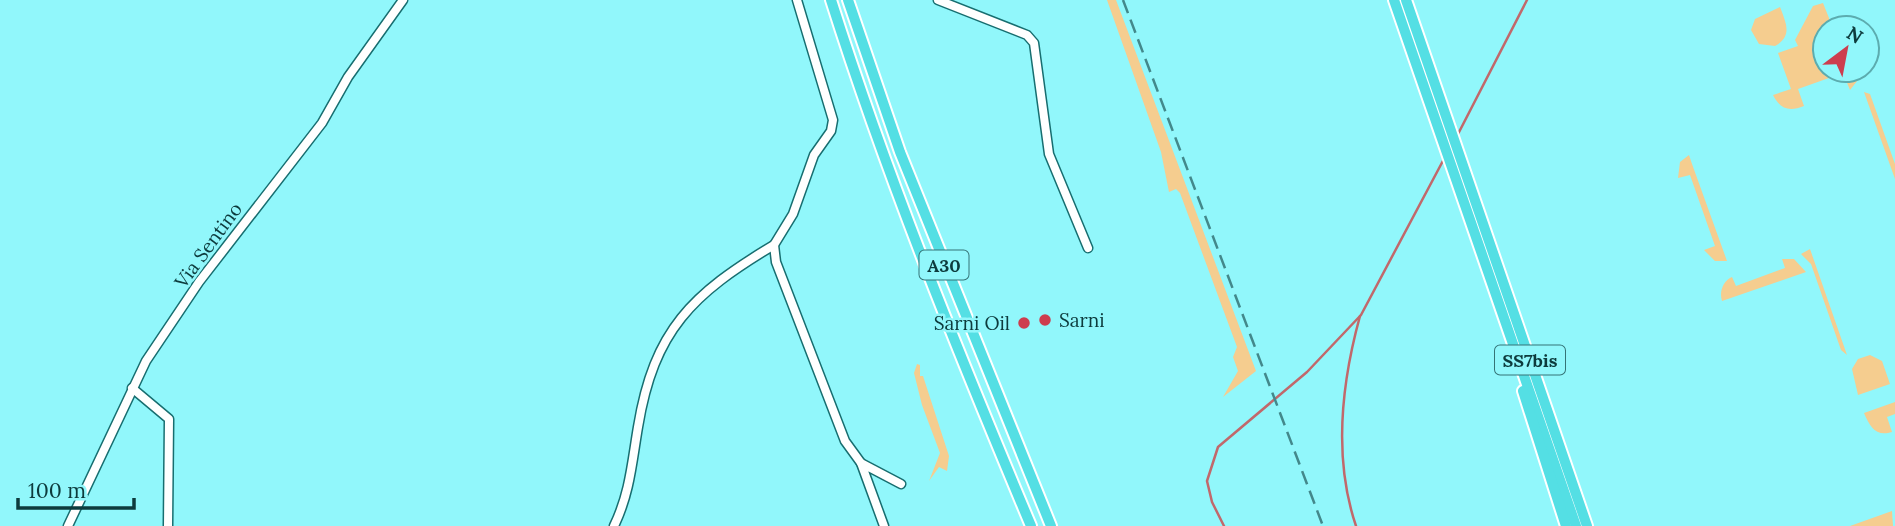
<svg xmlns="http://www.w3.org/2000/svg" width="1895" height="526" font-family="Lora,serif">
  <style>
    .green { fill: #f5cd8f }
    .lines { fill: none; stroke-linecap: round; stroke-linejoin: round }
    .stream { stroke: #c1686b; stroke-width: 2.5 }
    .minor-casing { stroke: #176e70; stroke-width: 11 }
    .highway-casing { stroke: #fff; stroke-width: 14 }
    .minor { stroke: #fff; stroke-width: 8 }
    .highway { stroke: #54dfe4; stroke-width: 10 }
    .rail { stroke: #43888b; stroke-width: 2.5; stroke-dasharray: 14 7; stroke-linecap: butt }
    .poi-dot { fill: #cd3d4e; stroke: #91f7fb; stroke-width: 2.5 }
    .labels { text-anchor: middle; dominant-baseline: central; stroke-width: 5; stroke-linejoin: round; paint-order: stroke }
    .shield { fill: #91f7fb; stroke: #357376; stroke-width: 2 }
    .shield-label { font-size: 18px; font-weight: bold; fill: #0d3b3d }
    .street-label { font-size: 19px; fill: #0d3b3d; stroke: #91f7fb }
    .poi-label { font-size: 19px; fill: #0d3b3d; stroke: #91f7fb; text-anchor: start }
  </style>
  <rect width="100%" height="100%" fill="#91f7fb"/>
  <g class="green">
    <path d="M 1107,0 L 1116,0 L 1256,371 L 1223,397 L 1238,371 L 1233,357 L 1237,347 L 1180,193 L 1176,189 L 1169,192 L 1161,152 Z"/>
    <path d="M 1823,3 L 1833,28 L 1825,28 L 1825,70 L 1861,70 L 1861,76 L 1850,90 L 1843,73 L 1798,89 L 1804,106 C 1789,112 1780,109 1773,95 L 1791,89 L 1778,53 L 1798,46 L 1795,40 L 1813,6 Z"/>
    <path d="M 1780,7 C 1786,23 1793,36 1775,46 L 1759,44 L 1751,30 L 1755,19 Z"/>
    <path d="M 1864,92 L 1870,94 L 1895,164 L 1895,179 Z"/>
    <path d="M 1689,155 L 1692,164 L 1727,261 L 1715,261 L 1704,250 L 1715,246 L 1690,175 L 1678,178 L 1680,162 Z"/>
    <path d="M 1810,249 L 1847,355 L 1841,350 L 1811,264 L 1801,254 Z"/>
    <path d="M 1782,259 L 1794,259 L 1806,272 L 1722,301 C 1719,292 1723,281 1732,277 L 1736,286 L 1785,268 Z"/>
    <path d="M 1870,355 L 1882,361 L 1890,384 L 1858,395 L 1852,369 L 1858,359 Z"/>
    <path d="M 917,364 L 920,365 L 920,376 L 923,376 L 949,456 L 947,471 L 939,467 L 929,481 L 940,453 L 922,405 L 914,373 Z"/>
    <path d="M 1895,402 L 1895,414 L 1887,417 L 1892,432 C 1876,437 1870,427 1864,413 Z"/>
    <path d="M 1892,511 L 1893,526 L 1850,526 Z"/>
  </g>
  <g class="lines">
    <g class="stream">
      <path d="M 1457,136 L 1527,0"/>
      <path d="M 1224,526 L 1212,502 L 1207,481 L 1218,447 L 1307,372 L 1361,315 L 1445,157"/>
      <path d="M 1356,526 C 1333,458 1341,385 1360,316"/>
    </g>
    <g class="minor-casing">
      <g id="minor">
        <path d="M 797,0 L 833,120 L 831,131 L 814,155 L 793,214 L 774,245 L 776,262 L 845,441 L 861,463"/>
        <path d="M 938,0 L 1027,35 L 1034,43 L 1049,154 L 1088,248"/>
        <path d="M 132,388 L 169,419 L 168,526"/>
        <path d="M 68,526 L 146,361 L 199,282 L 322,123 L 348,77 L 403,0"/>
        <path d="M 614,526 C 630,493 632,462 638,427 C 654,330 692,294 774,245"/>
        <path d="M 884,526 L 861,463 L 901,484"/>
      </g>
    </g>
    <g class="highway-casing">
      <g id="highway">
        <path d="M 831,0 C 888,180 958,352 1031,526"/>
        <path d="M 848,0 L 900,152 L 1051,526"/>
        <path d="M 1394,0 L 1576,526"/>
        <path d="M 1406,0 L 1587,526"/>
        <path d="M 1523,391 L 1566,526"/>
      </g>
    </g>
    <use href="#minor" class="minor"/>
    <use href="#highway" class="highway"/>
    <path class="rail" d="M 1123,0 L 1323,526"/>
  </g>
  <g class="poi-dot">
    <circle cx="1045" cy="320" r="7"/>
    <circle cx="1024" cy="323" r="7"/>
  </g>
  <g class="labels">
    <g class="shield">
      <rect x="919.5" y="250.5" width="49" height="29" rx="5"/>
      <rect x="1495" y="345.5" width="70" height="29" rx="5"/>
    </g>
    <g class="shield-label">
      <text x="944" y="265">A30</text>
      <text x="1530" y="360">SS7bis</text>
    </g>
    <g class="street-label">
      <text transform="translate(208 245) rotate(-54)">Via Sentino</text>
    </g>
    <g class="poi-label">
      <text x="1059" y="320">Sarni</text>
      <text x="1010" y="323" text-anchor="end">Sarni Oil</text>
    </g>
  </g>
  <g transform="translate(1846 49) rotate(32)"><circle r="33" fill="#91f7fb" stroke="#5cacaf" stroke-width="2"/>
  <path d="M0-5L12 26L0 18L-12 26Z" fill="#cd3d4e"/>
  <text y="-10" font-size="19" font-weight="bold" text-anchor="middle" fill="#0d3b3d">N</text>
  </g>
  <path d="M18 498v10h116v-10" fill="none" stroke="#0d3b3d" stroke-width="3.5"/>
  <text x="28" y="498" font-size="21" fill="#0d3b3d" stroke="#91f7fb" stroke-width="5" paint-order="stroke">100 m</text>
</svg>
